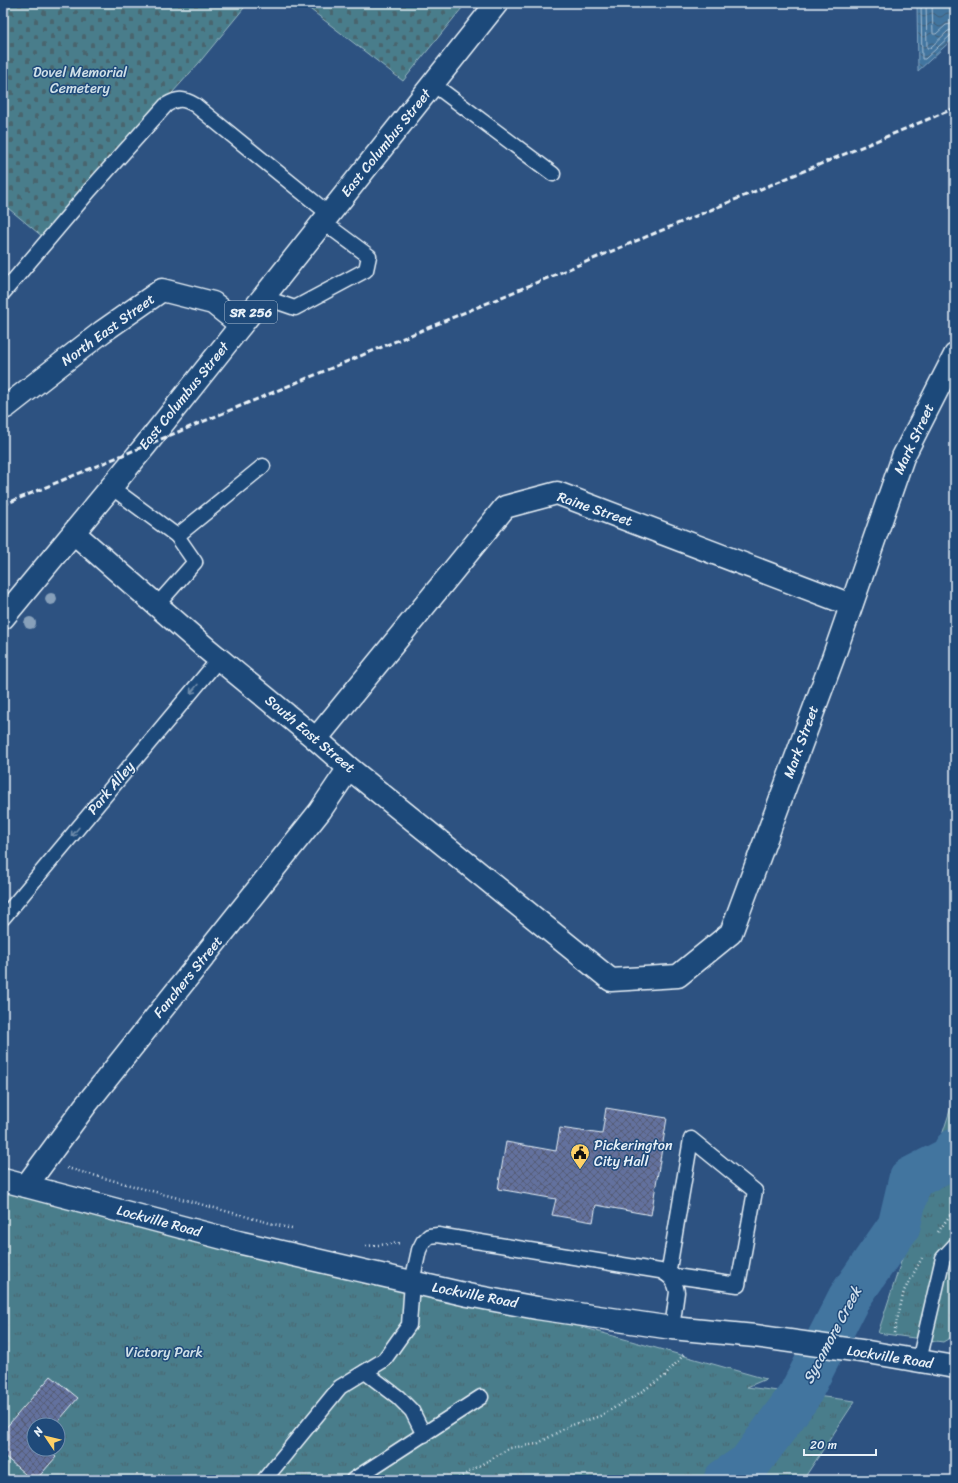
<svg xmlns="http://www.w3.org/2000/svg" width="958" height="1483" font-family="Sriracha,sans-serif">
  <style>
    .cemetery { fill: url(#cemetery-stones); stroke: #98b7c2 }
    .park { fill: url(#park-tufts); stroke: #98b7c2; fill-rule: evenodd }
    .water { fill: url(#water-waves); stroke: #84a6c3 }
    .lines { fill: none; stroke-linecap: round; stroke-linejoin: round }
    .shore { stroke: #a6bfd4; stroke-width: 1 }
    .river { stroke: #42749f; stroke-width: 43 }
    .building { fill: url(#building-cross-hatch); stroke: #e8f1f8 }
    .lane-casing { stroke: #e8f1f8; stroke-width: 17 }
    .street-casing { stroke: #e8f1f8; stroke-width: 25 }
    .secondary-casing { stroke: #e8f1f8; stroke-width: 25 }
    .primary-casing { stroke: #e8f1f8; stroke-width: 25 }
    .path { stroke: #e8f1f8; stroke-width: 2.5; stroke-dasharray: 1 3; stroke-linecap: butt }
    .lane { stroke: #1f4a7a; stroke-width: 14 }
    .street { stroke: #1f4a7a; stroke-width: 22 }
    .secondary { stroke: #1f4a7a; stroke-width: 22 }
    .primary { stroke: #1f4a7a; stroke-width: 22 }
    .rail { stroke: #e8f1f8; stroke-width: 3; stroke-dasharray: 6 3; stroke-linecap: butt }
    .tree { fill: #87a0ba }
    .oneway { stroke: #6f8dac }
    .labels { text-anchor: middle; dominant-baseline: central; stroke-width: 3; stroke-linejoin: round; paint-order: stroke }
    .shield { fill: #1f4a7a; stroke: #acbfd2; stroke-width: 1 }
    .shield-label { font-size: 13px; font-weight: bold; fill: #e8f1f8 }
    .park-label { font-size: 14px; fill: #d0e0e8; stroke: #1f4a7a }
    .street-label { font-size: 14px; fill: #e8f1f8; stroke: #1f4a7a }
    .poi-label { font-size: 14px; fill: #e8f1f8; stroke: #1f4a7a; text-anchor: start }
    .water-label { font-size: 15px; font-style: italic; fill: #cfdeeb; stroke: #1f4a7a }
  </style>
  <defs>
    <pattern id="cemetery-stones" width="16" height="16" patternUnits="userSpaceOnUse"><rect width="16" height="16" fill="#497d8b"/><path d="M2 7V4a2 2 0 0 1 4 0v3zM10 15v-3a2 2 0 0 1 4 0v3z" fill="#48656e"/></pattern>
    <pattern id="park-tufts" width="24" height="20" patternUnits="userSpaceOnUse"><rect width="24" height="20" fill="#497d8b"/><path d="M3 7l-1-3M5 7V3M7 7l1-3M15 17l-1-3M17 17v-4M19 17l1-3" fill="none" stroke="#48656e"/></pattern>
    <pattern id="water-waves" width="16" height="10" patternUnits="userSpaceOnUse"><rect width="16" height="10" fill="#42749f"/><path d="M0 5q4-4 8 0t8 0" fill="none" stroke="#445e74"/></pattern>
    <pattern id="building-cross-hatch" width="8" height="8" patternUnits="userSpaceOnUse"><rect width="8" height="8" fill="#63719e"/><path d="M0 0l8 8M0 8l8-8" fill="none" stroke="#545c74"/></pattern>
  </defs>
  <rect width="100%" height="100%" fill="#2d5281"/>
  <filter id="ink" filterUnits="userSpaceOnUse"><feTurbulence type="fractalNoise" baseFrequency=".025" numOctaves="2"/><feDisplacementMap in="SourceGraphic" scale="8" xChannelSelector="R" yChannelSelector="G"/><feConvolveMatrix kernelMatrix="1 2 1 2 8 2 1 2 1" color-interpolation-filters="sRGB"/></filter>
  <g filter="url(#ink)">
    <g class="cemetery">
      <path d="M 3,3 L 248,3 L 198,64 L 43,237 L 3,204 Z"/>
      <path d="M 302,3 L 466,3 L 403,81 Z"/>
    </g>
    <g class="park">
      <path d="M 955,1095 L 955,1335 L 943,1342 L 878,1333 Z"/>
      <path d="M 3,1180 L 468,1295 L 766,1379 L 747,1387 L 855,1401 L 803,1480 L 3,1480 ZM 34,1425 L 58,1425 L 58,1449 L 34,1449 Z"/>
    </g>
    <path class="water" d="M 917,3 L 955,3 L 955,37 L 918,71 Z"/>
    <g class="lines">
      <g class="shore">
        <path d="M 921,3 L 922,59 L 925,59 L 951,35 L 955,34"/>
        <path d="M 926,3 L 927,48 L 930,48 L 948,31 L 955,29"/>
        <path d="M 932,3 L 933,34 L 936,34 L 946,25 L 955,23"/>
      </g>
      <path class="river" d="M 725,1480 L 749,1464 L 799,1396 L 849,1298 L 899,1226 L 910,1179 L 951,1158 L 955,1150"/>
    </g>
    <g class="building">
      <path d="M 606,1108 L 667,1118 L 651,1215 L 596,1205 L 593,1222 L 552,1215 L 556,1199 L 498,1189 L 506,1142 L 556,1151 L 560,1128 L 602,1134 Z"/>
      <path d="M 51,1376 L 78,1398 L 55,1425 L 34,1425 L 34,1449 L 47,1449 L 56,1457 L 36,1480 L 32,1480 L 3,1455 L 3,1431 Z"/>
    </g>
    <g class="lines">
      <g class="lane-casing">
        <g id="lane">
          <path d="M 433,84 L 553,174"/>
          <path d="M 3,293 L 90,190 L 166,105 C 178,98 183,98 195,105 L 329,214"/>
          <path d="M 263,297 L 295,308 L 366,270 L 369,256 L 323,222"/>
          <path d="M 111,487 L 177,536 L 263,466"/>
          <path d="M 157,605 L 195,562 L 177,536"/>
          <path d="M 3,918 L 219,659"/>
          <path d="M 691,1139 L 755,1191 L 738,1285 L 668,1275 Z"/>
          <path d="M 919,1361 L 943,1258 L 955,1245"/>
          <path d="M 365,1372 L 398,1397 L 412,1411 L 424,1435"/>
          <path d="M 264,1480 L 340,1387 L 384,1360 L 409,1325 L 412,1282 L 419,1250 L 423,1242 L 429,1236 L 438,1235 L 660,1271 C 671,1276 675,1281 677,1292 L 672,1328"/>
          <path d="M 353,1480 L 481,1397"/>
        </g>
      </g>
      <g class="street-casing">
        <g id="street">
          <path d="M 3,407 L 6,407 L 102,332 L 162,290 L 213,303 L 241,325"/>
          <path d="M 74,533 L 207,649 L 316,739 L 349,768 L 611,980 L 678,976 L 731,933 L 833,658 L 903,457 L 955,355"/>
          <path d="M 316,739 L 505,507 L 557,493 L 851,605"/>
          <path d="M 26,1186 L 85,1106 L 320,811 L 349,768"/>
        </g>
      </g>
      <g class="secondary-casing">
        <path id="secondary" d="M 3,1180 L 242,1243 L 468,1295 L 537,1308 L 672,1328 L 755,1336 L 868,1352 L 955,1367"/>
      </g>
      <g class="primary-casing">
        <path id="primary" d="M 3,618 L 145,446 L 497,3"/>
      </g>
      <g class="path">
        <path d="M 67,1168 L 292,1229"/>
        <path d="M 938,1232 L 955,1208"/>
        <path d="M 366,1246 L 401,1243"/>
        <path d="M 894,1333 L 904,1291 L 922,1258"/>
        <path d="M 455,1480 L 510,1448 L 537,1444 L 569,1426 L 600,1416 L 635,1396 L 665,1376 L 685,1353"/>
      </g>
      <use href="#lane" class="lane"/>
      <use href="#street" class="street"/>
      <use href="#secondary" class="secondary"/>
      <use href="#primary" class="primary"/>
      <path class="rail" d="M 3,505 L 955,108"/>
    </g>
    <g class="tree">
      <circle cx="51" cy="599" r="6"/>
      <circle cx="30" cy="623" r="6"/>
    </g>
    <defs><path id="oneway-shaft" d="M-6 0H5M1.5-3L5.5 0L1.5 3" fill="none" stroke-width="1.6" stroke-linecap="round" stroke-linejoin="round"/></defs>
    <g class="oneway">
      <use href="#oneway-shaft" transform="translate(194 689) rotate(130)"/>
      <use href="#oneway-shaft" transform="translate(75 832) rotate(130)"/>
    </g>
  </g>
  <defs>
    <g id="civic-pin" transform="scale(1)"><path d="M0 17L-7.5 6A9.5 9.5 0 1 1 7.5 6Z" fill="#ffd166" stroke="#1f4a7a"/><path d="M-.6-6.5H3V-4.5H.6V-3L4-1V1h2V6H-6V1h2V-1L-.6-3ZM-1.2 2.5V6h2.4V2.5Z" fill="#111"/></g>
  </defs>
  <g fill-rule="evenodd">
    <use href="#civic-pin" x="580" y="1153"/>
  </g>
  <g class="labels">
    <rect class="shield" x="225" y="301" width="52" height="22" rx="3"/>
    <g class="shield-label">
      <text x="251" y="312">SR 256</text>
    </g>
    <g class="park-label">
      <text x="80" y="72">Dovel Memorial<tspan x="80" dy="16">Cemetery</tspan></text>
      <text x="164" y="1352">Victory Park</text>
    </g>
    <g class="street-label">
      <text transform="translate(386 143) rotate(-51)">East Columbus Street</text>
      <text transform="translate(108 330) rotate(-36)">North East Street</text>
      <text transform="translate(184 396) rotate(-51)">East Columbus Street</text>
      <text transform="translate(914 439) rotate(-65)">Mark Street</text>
      <text transform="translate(595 509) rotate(19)">Raine Street</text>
      <text transform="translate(310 734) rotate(40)">South East Street</text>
      <text transform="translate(801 742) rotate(-70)">Mark Street</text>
      <text transform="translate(111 788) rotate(-50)">Park Alley</text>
      <text transform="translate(188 977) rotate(-51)">Fanchers Street</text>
      <text transform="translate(159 1221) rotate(15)">Lockville Road</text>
      <text transform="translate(475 1295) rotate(11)">Lockville Road</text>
      <text transform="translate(890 1357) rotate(9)">Lockville Road</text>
    </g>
    <g class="poi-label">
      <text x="594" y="1145">Pickerington<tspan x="594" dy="16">City Hall</tspan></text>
    </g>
    <g class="water-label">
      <text transform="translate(832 1335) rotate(-62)">Sycamore Creek</text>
    </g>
  </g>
  <rect width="958" height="1483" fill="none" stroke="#1f4a7a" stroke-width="16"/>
  <rect x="8" y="8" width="942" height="1467" fill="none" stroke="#e8f1f8" stroke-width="1.5" filter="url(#ink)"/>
  <g transform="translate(46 1437) rotate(305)"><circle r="19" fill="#1f4a7a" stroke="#6f8dac"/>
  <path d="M0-3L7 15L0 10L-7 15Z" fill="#ffd166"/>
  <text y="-6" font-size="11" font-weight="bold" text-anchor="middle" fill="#e8f1f8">N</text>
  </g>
  <path d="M804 1449v6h72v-6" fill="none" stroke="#e8f1f8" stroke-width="2"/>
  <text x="810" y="1449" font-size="12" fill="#e8f1f8" stroke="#1f4a7a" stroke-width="3" paint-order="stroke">20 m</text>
</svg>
